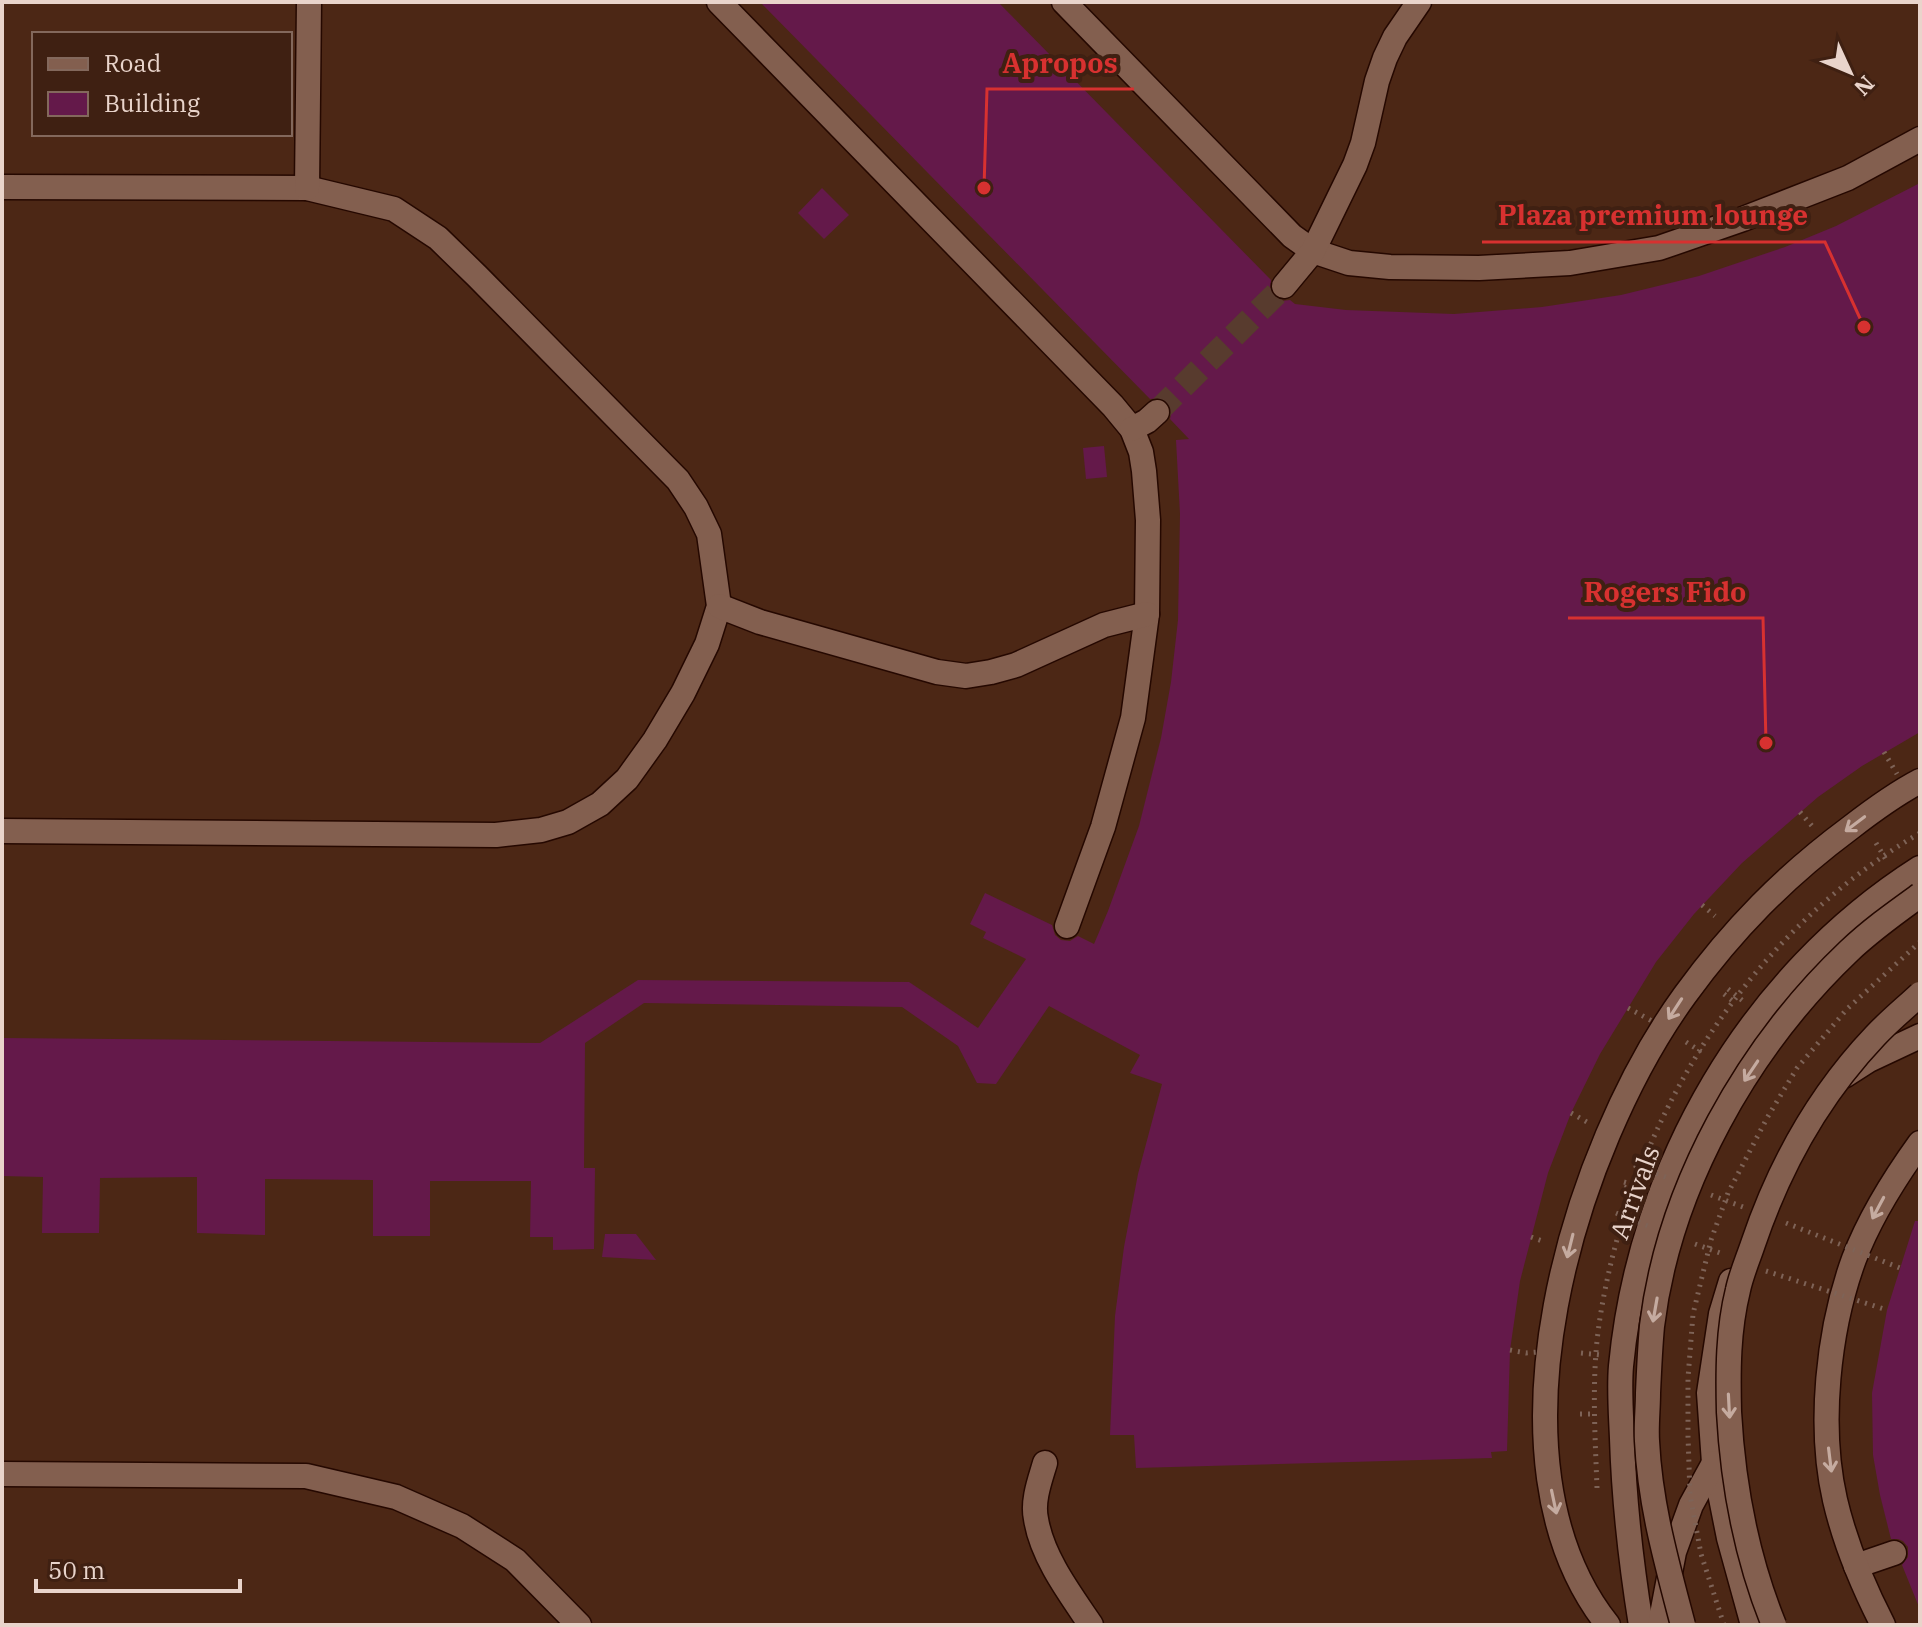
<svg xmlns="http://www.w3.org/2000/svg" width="1922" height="1627" font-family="'IBM Plex Serif',serif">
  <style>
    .built { fill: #4c2715; fill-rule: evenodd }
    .building { fill: #64194a }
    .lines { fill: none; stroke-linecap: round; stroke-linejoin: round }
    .minor-tunnel { stroke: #583b2e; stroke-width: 24; stroke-dasharray: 24 12; stroke-linecap: butt }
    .minor-casing { stroke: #250800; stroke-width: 27 }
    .path { stroke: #7e6357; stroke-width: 5; stroke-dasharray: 2 6; stroke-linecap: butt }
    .minor { stroke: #835f4f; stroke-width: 24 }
    .minor-bridge-casing { stroke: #250800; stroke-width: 27; stroke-linecap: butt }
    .path-bridge { stroke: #7e6357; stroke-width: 5; stroke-dasharray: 2 6; stroke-linecap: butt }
    .minor-bridge { stroke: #835f4f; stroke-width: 24 }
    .oneway { stroke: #c5aba0 }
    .labels { text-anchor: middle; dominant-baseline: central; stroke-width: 8; stroke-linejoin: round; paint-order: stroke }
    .street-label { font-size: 26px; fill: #e9d4cb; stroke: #3f2012 }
    .leader { fill: none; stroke: #d73130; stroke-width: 3 }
    .callout-dot { fill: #d73130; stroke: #3f2012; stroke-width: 3 }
    .callout-label { font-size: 28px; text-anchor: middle; font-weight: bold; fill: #d73130; stroke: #3f2012; stroke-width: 8; stroke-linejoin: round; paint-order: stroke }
  </style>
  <rect width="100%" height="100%" fill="#3f2012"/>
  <path class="built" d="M 2,2 L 1920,2 L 1920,1625 L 2,1625 ZM 34,34 L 290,34 L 290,134 L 34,134 Z"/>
  <g class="building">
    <path d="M 760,2 L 998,2 L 1271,280 L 1270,290 L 1274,297 L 1282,301 L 1290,300 L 1295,304 L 1346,310 L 1454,314 L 1542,307 L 1621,295 L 1699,276 L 1785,247 L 1836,226 L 1920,183 L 1920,732 L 1862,766 L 1818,797 L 1742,863 L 1694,914 L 1656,962 L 1600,1054 L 1571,1113 L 1548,1173 L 1520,1281 L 1510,1350 L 1507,1451 L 1491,1452 L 1492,1458 L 1136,1468 L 1134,1435 L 1110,1435 L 1115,1316 L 1124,1247 L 1138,1174 L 1162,1084 L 1130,1073 L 1140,1055 L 1049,1006 L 996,1084 L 977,1083 L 958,1046 L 902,1007 L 644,1003 L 585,1043 L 584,1168 L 595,1168 L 594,1249 L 553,1250 L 553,1237 L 530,1237 L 531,1181 L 430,1181 L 430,1236 L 373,1236 L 373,1180 L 265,1179 L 265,1235 L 197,1233 L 197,1177 L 100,1178 L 99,1233 L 42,1233 L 43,1177 L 2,1176 L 2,1038 L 540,1043 L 638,980 L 909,982 L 978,1028 L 1026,959 L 983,938 L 986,932 L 970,924 L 985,893 L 1052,925 L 1055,935 L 1061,940 L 1070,941 L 1078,936 L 1094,944 L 1108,911 L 1139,826 L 1161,738 L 1171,682 L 1178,620 L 1180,514 L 1176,440 L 1189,439 L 1170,419 L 1172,410 L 1168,401 L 1161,398 L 1150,399 Z"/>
    <path d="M 822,188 L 849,215 L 824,239 L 798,213 Z"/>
    <path d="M 1104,446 L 1107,477 L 1086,479 L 1083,448 Z"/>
    <path d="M 1915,1221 L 1920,1221 L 1919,1607 L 1902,1565 L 1908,1557 L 1908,1547 L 1903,1541 L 1898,1539 L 1891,1539 L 1880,1495 L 1873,1455 L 1872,1393 L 1887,1310 Z"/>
    <path d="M 605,1234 L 636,1234 L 656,1260 L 602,1257 Z"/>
  </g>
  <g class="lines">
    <path class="minor-tunnel" d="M 1157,412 L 1284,286"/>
    <g class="minor-casing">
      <g id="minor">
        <path d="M 719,2 L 1113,406 L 1132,429 L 1141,452 L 1144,471 L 1148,520 L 1147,614 L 1133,718 L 1103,827 L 1067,926"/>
        <path d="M 1064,2 L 1292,236 L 1313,251 L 1349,263 L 1390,267 L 1479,268 L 1570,263 L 1659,248 L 1743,219 L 1848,178 L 1920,139"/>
        <path d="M 2,187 L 307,188 L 394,209 L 438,238 L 477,276 L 678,480 L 696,507 L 709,534 L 719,606 L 707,644 L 683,693 L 655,740 L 627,779 L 600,804 L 568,822 L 541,830 L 496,835 L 2,831"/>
        <path d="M 307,188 L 309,2"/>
        <path d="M 1284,286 L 1313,251 L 1355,165 L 1363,143 L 1377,81 L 1385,58 L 1395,37 L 1419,2"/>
        <path d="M 1132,429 L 1147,421 L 1157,412"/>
        <path d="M 719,606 L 760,622 L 937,672 L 966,676 L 991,672 L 1016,665 L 1104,625 L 1147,614"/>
        <path d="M 1844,1076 L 1869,1060 L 1920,1036"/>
        <path d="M 1731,1281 L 1721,1314 L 1709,1393 L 1714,1463 L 1729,1538 L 1753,1625"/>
        <path d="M 1045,1463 C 1040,1480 1032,1501 1036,1519 C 1042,1557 1070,1594 1091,1625"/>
        <path d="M 2,1474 L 306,1476 L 396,1497 L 462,1526 L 515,1560 L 579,1625"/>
        <path d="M 1856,1566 L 1894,1553"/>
        <path d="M 1608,1625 C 1477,1461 1574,1148 1685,995 C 1733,929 1784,877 1850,828 C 1872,811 1895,794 1920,781"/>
        <path d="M 1641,1625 C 1631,1563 1624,1501 1622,1438 C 1621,1414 1619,1389 1621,1366 C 1640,1167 1750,976 1920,868"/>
        <path d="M 1660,1625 L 1674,1552 L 1691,1505 L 1714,1463"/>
        <path d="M 1883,1625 C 1863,1586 1845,1543 1835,1500 C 1818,1426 1828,1330 1854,1259 C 1870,1217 1894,1179 1920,1143"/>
      </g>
    </g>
    <g class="path">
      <path d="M 1800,812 L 1812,826"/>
      <path d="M 1876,843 L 1888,863"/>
      <path d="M 1702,905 L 1715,916"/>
      <path d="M 1728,989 L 1743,1001"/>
      <path d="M 1724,994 L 1734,1002"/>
      <path d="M 1571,1113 L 1587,1122"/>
      <path d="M 1624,1182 L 1638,1186"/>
      <path d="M 1624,1187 L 1632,1190"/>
      <path d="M 1531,1237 L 1545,1242"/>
      <path d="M 1580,1414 L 1595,1414"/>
    </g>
    <use href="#minor" class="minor"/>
    <g class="minor-bridge-casing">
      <g id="minor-bridge">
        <path d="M 1683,1625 C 1667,1564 1650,1505 1647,1441 C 1646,1425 1648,1409 1648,1393 C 1649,1370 1650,1348 1652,1326 C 1669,1186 1748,1047 1849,951 C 1871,930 1895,913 1920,895"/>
        <path d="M 1774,1625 C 1746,1556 1733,1486 1729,1412 C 1728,1371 1728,1330 1738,1290 C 1741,1275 1748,1259 1753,1244 C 1779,1167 1819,1095 1875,1036 C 1889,1021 1905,1008 1920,994"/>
      </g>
    </g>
    <g class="path-bridge">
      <path d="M 1884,752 L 1897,774"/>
      <path d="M 1628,1008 L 1652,1021"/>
      <path d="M 1686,1042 L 1705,1054"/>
      <path d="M 1634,1165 L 1668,1178"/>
      <path d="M 1711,1195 L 1743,1207"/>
      <path d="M 1616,1213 L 1648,1226"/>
      <path d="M 1786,1223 L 1900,1268"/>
      <path d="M 1695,1244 L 1723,1254"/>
      <path d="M 1766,1271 L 1887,1310"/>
      <path d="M 1510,1350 L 1526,1353 L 1538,1352"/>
      <path d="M 1581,1353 L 1601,1355"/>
      <path d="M 1597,1488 C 1595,1432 1591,1374 1600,1318 C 1631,1122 1746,934 1920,833"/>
      <path d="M 1724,1625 L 1701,1554 L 1690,1495 L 1688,1436 L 1688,1378 L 1693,1314 L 1711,1240 L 1728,1193 L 1767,1118 L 1797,1068 L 1847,1009 L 1920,942"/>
    </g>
    <use href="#minor-bridge" class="minor-bridge"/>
  </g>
  <defs><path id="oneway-shaft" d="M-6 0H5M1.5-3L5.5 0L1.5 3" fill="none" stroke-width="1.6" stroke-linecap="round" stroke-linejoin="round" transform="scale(2)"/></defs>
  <g class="oneway">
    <use href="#oneway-shaft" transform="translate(1855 824) rotate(143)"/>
    <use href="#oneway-shaft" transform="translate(1675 1009) rotate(123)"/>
    <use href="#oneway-shaft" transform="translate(1751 1071) rotate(124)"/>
    <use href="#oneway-shaft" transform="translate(1878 1208) rotate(118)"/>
    <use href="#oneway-shaft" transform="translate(1570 1246) rotate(104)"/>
    <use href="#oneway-shaft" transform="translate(1655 1310) rotate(100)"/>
    <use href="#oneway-shaft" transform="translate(1729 1406) rotate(87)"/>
    <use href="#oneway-shaft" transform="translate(1830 1460) rotate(83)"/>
    <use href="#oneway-shaft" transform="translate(1554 1502) rotate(78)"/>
  </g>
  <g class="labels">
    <g class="street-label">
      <text transform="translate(1634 1192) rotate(-70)">Arrivals</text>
    </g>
  </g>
  <path class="leader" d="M984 188L987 89H1134M1864 327L1825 242H1482M1766 743L1763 618H1568"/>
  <g class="callout-dot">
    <circle cx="984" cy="188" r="8"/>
    <circle cx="1864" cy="327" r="8"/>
    <circle cx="1766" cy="743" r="8"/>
  </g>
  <g class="callout-label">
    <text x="1060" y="73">Apropos</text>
    <text x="1653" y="225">Plaza premium lounge</text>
    <text x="1665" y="602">Rogers Fido</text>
  </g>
  <rect width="1922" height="1627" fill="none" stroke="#e9d4cb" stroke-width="8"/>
  <rect x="32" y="32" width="260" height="104" fill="#3f2012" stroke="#83685c" stroke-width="2"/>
  <rect x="48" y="58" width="40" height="12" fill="#835f4f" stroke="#83685c" stroke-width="2"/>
  <text x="104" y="72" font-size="24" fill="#e9d4cb">Road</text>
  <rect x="48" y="92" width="40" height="24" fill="#64194a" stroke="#83685c" stroke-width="2"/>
  <text x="104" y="112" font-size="24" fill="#e9d4cb">Building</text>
  <g transform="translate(1850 72) rotate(134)" stroke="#3f2012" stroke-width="6" paint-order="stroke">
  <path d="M0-6L14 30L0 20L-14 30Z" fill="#e9d4cb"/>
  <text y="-12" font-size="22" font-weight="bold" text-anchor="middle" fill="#e9d4cb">N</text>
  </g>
  <path d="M36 1579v12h204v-12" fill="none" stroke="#e9d4cb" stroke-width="4"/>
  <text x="48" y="1579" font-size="24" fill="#e9d4cb" stroke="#3f2012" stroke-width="6" paint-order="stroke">50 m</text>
</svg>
